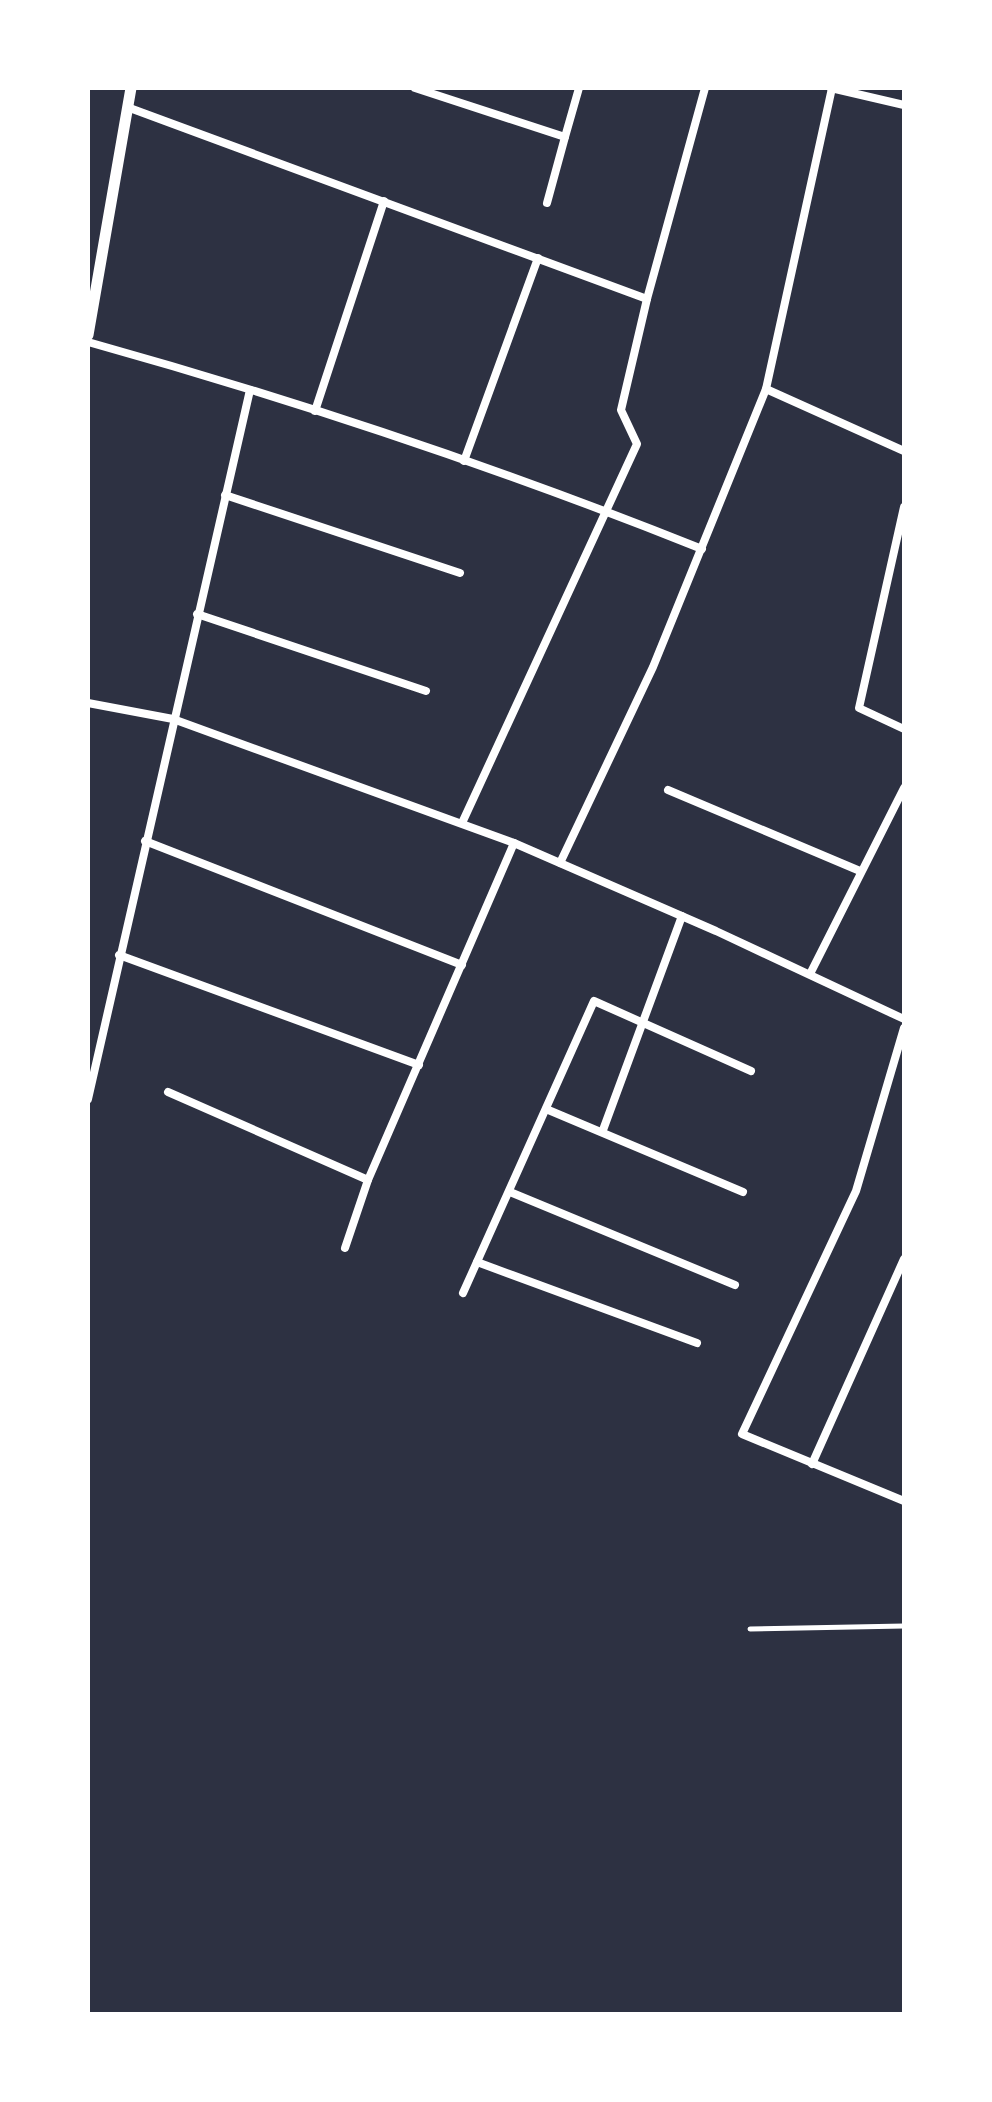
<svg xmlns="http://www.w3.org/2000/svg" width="992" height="2102" font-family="'Fira Sans',sans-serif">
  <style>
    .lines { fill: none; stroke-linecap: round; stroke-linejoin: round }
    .service { stroke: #fff; stroke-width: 5 }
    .minor { stroke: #fff; stroke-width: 8 }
    .tertiary { stroke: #fff; stroke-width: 11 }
  </style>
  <rect width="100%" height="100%" fill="#2d3142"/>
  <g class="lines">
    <path class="service" d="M 750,1629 L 904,1626"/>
    <g class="minor">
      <path d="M 415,88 L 565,137 L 579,88"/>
      <path d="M 831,88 L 904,105"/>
      <path d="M 127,107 L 647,299"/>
      <path d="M 547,203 L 565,137"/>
      <path d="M 88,342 C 296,400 502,469 702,549"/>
      <path d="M 766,389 L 904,451"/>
      <path d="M 315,411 L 384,201"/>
      <path d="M 464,461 L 538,258"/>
      <path d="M 225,495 L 460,573"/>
      <path d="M 904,507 L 859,708 L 904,729"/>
      <path d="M 197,614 L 426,691"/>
      <path d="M 88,703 L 173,719 L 514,843 L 716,931 L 904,1019"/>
      <path d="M 668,790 L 860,871"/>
      <path d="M 462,823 L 637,444 L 621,410 L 647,299 L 705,88"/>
      <path d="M 145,841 L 462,965"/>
      <path d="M 560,863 L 653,667 L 766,389 L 832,88"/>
      <path d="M 119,955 L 419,1065"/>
      <path d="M 810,974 L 904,788"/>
      <path d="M 904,1028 L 856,1191 L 742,1434 L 904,1501"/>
      <path d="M 168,1092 L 368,1180 L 514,843"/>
      <path d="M 88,1099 L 250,390"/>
      <path d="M 546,1109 L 743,1192"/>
      <path d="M 603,1130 L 682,916"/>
      <path d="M 510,1192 L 735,1285"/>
      <path d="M 345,1248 L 368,1180"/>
      <path d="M 477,1262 L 697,1343"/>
      <path d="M 463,1293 L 594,1001 L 751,1071"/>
      <path d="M 812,1464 L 904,1259"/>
    </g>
    <path class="tertiary" d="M 88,335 L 131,88"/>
  </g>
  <rect width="992" height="2102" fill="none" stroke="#ffffff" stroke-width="180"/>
</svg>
